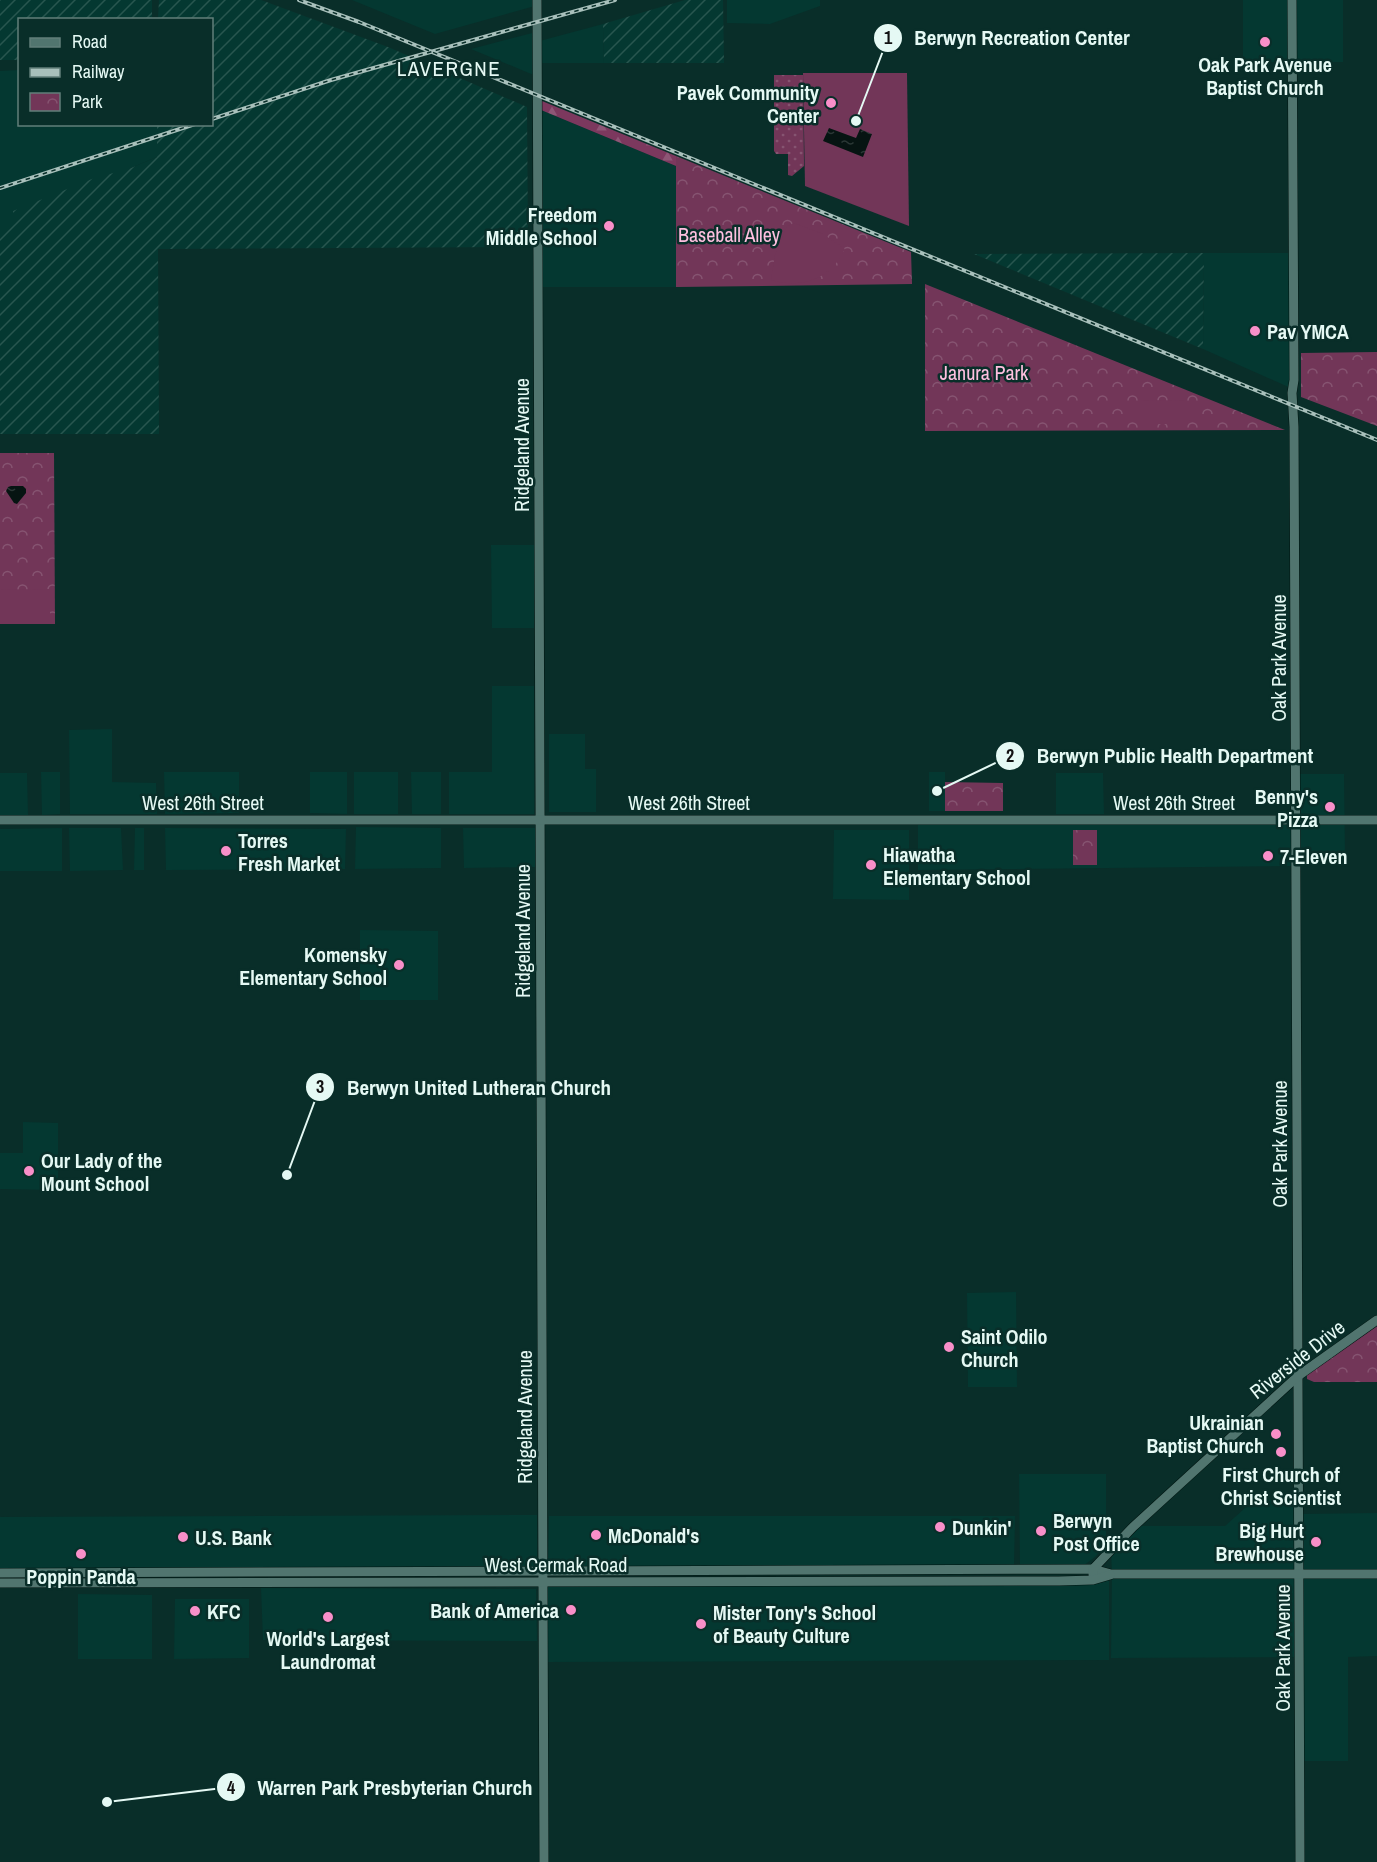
<svg xmlns="http://www.w3.org/2000/svg" width="1377" height="1862" font-family="'Archivo Narrow',sans-serif">
  <style>
    .built { fill: #043831 }
    .industrial { fill: url(#industrial-furrows) }
    .grass { fill: url(#grass-dots) }
    .forest { fill: url(#forest-firs) }
    .park { fill: url(#park-crowns) }
    .garden { fill: #723658 }
    .water { fill: url(#water-ripples) }
    .lines { fill: none; stroke-linecap: round; stroke-linejoin: round }
    .secondary-casing { stroke: #001511; stroke-width: 10 }
    .secondary { stroke: #51756f; stroke-width: 9 }
    .rail-casing { stroke: #a8c0bb; stroke-width: 4 }
    .rail { stroke: #092e29; stroke-width: 1.5; stroke-dasharray: 4.5; stroke-linecap: butt }
    .poi-dot { fill: #f98fc9; stroke: #092e29; stroke-width: 2 }
    .labels { text-anchor: middle; dominant-baseline: central; stroke-width: 5; stroke-linejoin: round; paint-order: stroke }
    .poi-label { font-size: 20px; font-weight: bold; fill: #e5f9f4; stroke: #092e29; text-anchor: start }
    .park-label { font-size: 20px; fill: #ffc0e0; stroke: #092e29 }
    .street-label { font-size: 20px; fill: #e5f9f4; stroke: #092e29 }
    .neighbourhood-label { font-size: 21px; letter-spacing: 1.5px; fill: #e5f9f4; stroke: #092e29 }
    .leader { fill: none; stroke: #e5f9f4; stroke-width: 2 }
    .callout-dot { fill: #e5f9f4; stroke: #092e29; stroke-width: 2 }
    .mark-label { font-size: 18px; text-anchor: middle; font-weight: bold; fill: #111 }
    .callout-label { font-size: 21px; text-anchor: middle; font-weight: bold; fill: #e5f9f4; stroke: #092e29; stroke-width: 5; stroke-linejoin: round; paint-order: stroke }
  </style>
  <defs>
    <pattern id="industrial-furrows" width="10" height="10" patternUnits="userSpaceOnUse" patternTransform="scale(1.5)"><rect width="10" height="10" fill="#043831"/><path d="M-1 1l2-2M0 10L10 0M9 11l2-2" fill="none" stroke="#28564f"/></pattern>
    <pattern id="grass-dots" width="8" height="8" patternUnits="userSpaceOnUse" patternTransform="scale(1.5)"><rect width="8" height="8" fill="#723658"/><path d="M2 2h.1M6 6h.1" fill="none" stroke="#865471" stroke-width="1.8" stroke-linecap="round"/></pattern>
    <pattern id="forest-firs" width="22" height="20" patternUnits="userSpaceOnUse" patternTransform="scale(1.5)"><rect width="22" height="20" fill="#7c385e"/><path d="M5 1l3.5 6h-7zM16 11l3.5 6h-7z" fill="#8e5676"/></pattern>
    <pattern id="park-crowns" width="20" height="18" patternUnits="userSpaceOnUse" patternTransform="scale(1.5)"><rect width="20" height="18" fill="#723658"/><path d="M2 6a3 3 0 1 1 6 0M12 15a3 3 0 1 1 6 0" fill="none" stroke="#865471"/></pattern>
    <pattern id="water-ripples" width="26" height="14" patternUnits="userSpaceOnUse" patternTransform="scale(1.5)"><rect width="26" height="14" fill="#061412"/><path d="M2 4q2-2 4 0t4 0M15 11q2-2 4 0t4 0" fill="none" stroke="#2a3735"/></pattern>
  </defs>
  <rect width="100%" height="100%" fill="#092e29"/>
  <g class="built">
    <path d="M 352,0 L 535,0 L 535,6 L 435,34 Z"/>
    <path d="M 727,0 L 820,0 L 820,6 L 770,24 L 727,23 Z"/>
    <rect x="1243" y="0" width="100" height="62"/>
    <path d="M 603,24 L 604,63 L 536,63 L 536,76 L 471,49 L 536,32 L 536,42 Z"/>
    <path d="M 19,70 L 20,124 L 212,124 L 350,113 L 178,148 L 131,168 L 102,190 L 0,230 L 0,71 Z"/>
    <path d="M 541,110 L 676,166 L 676,287 L 543,287 Z"/>
    <path d="M 1204,253 L 1292,253 L 1293,389 L 1203,349 Z"/>
    <path d="M 491,545 L 534,545 L 534,628 L 492,628 Z"/>
    <path d="M 492,686 L 534,686 L 534,814 L 449,814 L 449,772 L 492,772 Z"/>
    <path d="M 112,729 L 112,782 L 156,783 L 157,814 L 70,814 L 69,730 Z"/>
    <path d="M 549,734 L 585,734 L 585,769 L 596,769 L 596,812 L 549,812 Z"/>
    <path d="M 41,772 L 60,772 L 60,814 L 42,815 Z"/>
    <path d="M 164,772 L 239,772 L 239,813 L 165,814 Z"/>
    <path d="M 310,772 L 347,772 L 347,814 L 310,813 Z"/>
    <rect x="354" y="772" width="44" height="42"/>
    <path d="M 411,772 L 441,772 L 441,814 L 412,814 Z"/>
    <rect x="929" y="772" width="16" height="39"/>
    <path d="M 0,773 L 27,773 L 28,815 L 0,815 Z"/>
    <path d="M 1056,773 L 1103,773 L 1104,814 L 1056,814 Z"/>
    <path d="M 1297,774 L 1344,774 L 1345,857 L 1297,857 Z"/>
    <path d="M 918,821 L 1295,821 L 1295,866 L 918,870 Z"/>
    <path d="M 356,827 L 441,828 L 441,868 L 355,869 Z"/>
    <path d="M 62,828 L 62,871 L 0,871 L 0,829 Z"/>
    <path d="M 69,828 L 121,828 L 123,870 L 70,871 Z"/>
    <path d="M 135,828 L 144,828 L 144,870 L 134,870 Z"/>
    <path d="M 165,828 L 346,829 L 345,869 L 166,870 Z"/>
    <path d="M 463,828 L 535,828 L 535,867 L 464,868 Z"/>
    <path d="M 834,830 L 909,830 L 909,900 L 833,899 Z"/>
    <path d="M 360,930 L 438,931 L 438,1000 L 360,1000 Z"/>
    <path d="M 23,1122 L 58,1123 L 58,1190 L 0,1189 L 0,1153 L 23,1153 Z"/>
    <path d="M 1016,1292 L 1017,1387 L 968,1387 L 967,1293 Z"/>
    <path d="M 1019,1474 L 1106,1474 L 1106,1542 L 1096,1556 L 1083,1566 L 1020,1566 Z"/>
    <path d="M 1298,1499 L 1298,1574 L 1112,1573 L 1111,1551 L 1136,1526 L 1225,1526 L 1254,1500 Z"/>
    <path d="M 1377,1513 L 1377,1656 L 1348,1657 L 1348,1761 L 1301,1761 L 1300,1514 Z"/>
    <path d="M 537,1515 L 537,1567 L 0,1569 L 0,1517 Z"/>
    <path d="M 549,1516 L 1015,1516 L 1014,1566 L 548,1568 Z"/>
    <path d="M 1112,1575 L 1298,1576 L 1298,1657 L 1111,1658 Z"/>
    <path d="M 1109,1576 L 1109,1660 L 544,1662 L 544,1583 Z"/>
    <path d="M 261,1588 L 536,1589 L 537,1641 L 263,1640 Z"/>
    <path d="M 78,1594 L 152,1595 L 152,1659 L 78,1659 Z"/>
    <path d="M 175,1599 L 249,1599 L 249,1658 L 174,1659 Z"/>
  </g>
  <g class="industrial">
    <path d="M 0,0 L 152,0 L 152,19 L 20,20 L 19,60 L 0,60 Z"/>
    <path d="M 159,0 L 261,0 L 388,47 L 527,107 L 528,247 L 158,249 L 159,434 L 0,434 L 0,228 L 15,223 L 13,211 L 92,179 L 131,168 L 157,157 L 157,125 L 212,124 L 212,20 L 158,19 Z"/>
    <path d="M 685,0 L 723,0 L 724,63 L 604,63 L 603,24 Z"/>
    <path d="M 1204,253 L 1203,349 L 974,254 Z"/>
  </g>
  <path class="grass" d="M 774,75 L 803,75 L 804,166 L 792,176 L 788,175 L 788,154 L 776,154 L 774,151 Z"/>
  <path class="forest" d="M 542,101 L 676,156 L 676,166 L 541,110 Z"/>
  <g class="park">
    <path d="M 676,156 L 911,252 L 912,284 L 676,287 Z"/>
    <path d="M 925,284 L 1285,430 L 925,431 Z"/>
    <path d="M 1377,352 L 1377,426 L 1301,397 L 1301,353 Z"/>
    <path d="M 0,453 L 54,453 L 55,624 L 0,624 Z"/>
    <path d="M 945,782 L 1003,783 L 1003,811 L 945,811 Z"/>
    <rect x="1073" y="830" width="24" height="35"/>
    <path d="M 1377,1326 L 1377,1382 L 1314,1382 L 1307,1379 L 1307,1375 L 1321,1363 Z"/>
  </g>
  <g class="garden">
    <path d="M 803,73 L 907,73 L 909,226 L 805,186 Z"/>
    <path d="M 794,223 L 823,234 L 845,249 C 831,279 802,289 771,280 L 775,255 L 787,226 Z"/>
    <path d="M 1141,400 L 1187,401 L 1190,404 L 1190,420 L 1187,424 L 1141,424 L 1137,420 L 1137,404 Z"/>
    <path d="M 50,589 L 50,621 L 0,621 L 0,590 Z"/>
  </g>
  <g class="water">
    <path d="M 829,128 L 856,138 L 860,129 L 872,134 L 863,157 L 823,141 Z"/>
    <path d="M 11,486 L 23,486 L 26,489 L 26,493 L 17,504 L 14,503 L 6,491 L 8,487 Z"/>
  </g>
  <g class="lines">
    <g class="secondary-casing">
      <g id="secondary">
        <path d="M 537,0 L 544,1862"/>
        <path d="M 1292,0 L 1294,380 L 1292,393 L 1294,427 L 1300,1862"/>
        <path d="M 0,820 L 1377,820"/>
        <path d="M 0,1573 L 1093,1569 L 1111,1574 L 1377,1574"/>
        <path d="M 1093,1575 L 1093,1569 L 1133,1527 L 1298,1376 L 1377,1320"/>
        <path d="M 0,1583 L 1059,1581 L 1093,1580 L 1110,1575"/>
      </g>
    </g>
    <use href="#secondary" class="secondary"/>
    <g class="rail-casing">
      <g id="rail">
        <path d="M 299,0 L 359,22 L 1377,440"/>
        <path d="M 212,119 L 331,80 L 615,0"/>
        <path d="M 0,188 L 195,124"/>
      </g>
    </g>
    <use href="#rail" class="rail"/>
  </g>
  <g class="poi-dot">
    <circle cx="1265" cy="42" r="6"/>
    <circle cx="831" cy="103" r="6"/>
    <circle cx="609" cy="226" r="6"/>
    <circle cx="1255" cy="331" r="6"/>
    <circle cx="1330" cy="807" r="6"/>
    <circle cx="226" cy="851" r="6"/>
    <circle cx="1268" cy="856" r="6"/>
    <circle cx="871" cy="865" r="6"/>
    <circle cx="399" cy="965" r="6"/>
    <circle cx="29" cy="1171" r="6"/>
    <circle cx="949" cy="1347" r="6"/>
    <circle cx="1276" cy="1434" r="6"/>
    <circle cx="1281" cy="1452" r="6"/>
    <circle cx="940" cy="1527" r="6"/>
    <circle cx="1041" cy="1531" r="6"/>
    <circle cx="596" cy="1535" r="6"/>
    <circle cx="183" cy="1537" r="6"/>
    <circle cx="1316" cy="1542" r="6"/>
    <circle cx="81" cy="1554" r="6"/>
    <circle cx="571" cy="1610" r="6"/>
    <circle cx="195" cy="1611" r="6"/>
    <circle cx="328" cy="1617" r="6"/>
    <circle cx="701" cy="1624" r="6"/>
  </g>
  <g class="labels">
    <g class="poi-label">
      <text x="1265" y="64" text-anchor="middle">Oak Park Avenue<tspan x="1265" dy="23">Baptist Church</tspan></text>
      <text x="819" y="92" text-anchor="end">Pavek Community<tspan x="819" dy="23">Center</tspan></text>
      <text x="597" y="214" text-anchor="end">Freedom<tspan x="597" dy="23">Middle School</tspan></text>
      <text x="1267" y="331">Pav YMCA</text>
      <text x="1318" y="796" text-anchor="end">Benny's<tspan x="1318" dy="23">Pizza</tspan></text>
      <text x="238" y="840">Torres<tspan x="238" dy="23">Fresh Market</tspan></text>
      <text x="883" y="854">Hiawatha<tspan x="883" dy="23">Elementary School</tspan></text>
      <text x="1280" y="856">7-Eleven</text>
      <text x="387" y="954" text-anchor="end">Komensky<tspan x="387" dy="23">Elementary School</tspan></text>
      <text x="41" y="1160">Our Lady of the<tspan x="41" dy="23">Mount School</tspan></text>
      <text x="961" y="1336">Saint Odilo<tspan x="961" dy="23">Church</tspan></text>
      <text x="1264" y="1422" text-anchor="end">Ukrainian<tspan x="1264" dy="23">Baptist Church</tspan></text>
      <text x="1281" y="1474" text-anchor="middle">First Church of<tspan x="1281" dy="23">Christ Scientist</tspan></text>
      <text x="1053" y="1520">Berwyn<tspan x="1053" dy="23">Post Office</tspan></text>
      <text x="952" y="1527">Dunkin'</text>
      <text x="1304" y="1530" text-anchor="end">Big Hurt<tspan x="1304" dy="23">Brewhouse</tspan></text>
      <text x="608" y="1535">McDonald's</text>
      <text x="195" y="1537">U.S. Bank</text>
      <text x="81" y="1576" text-anchor="middle">Poppin Panda</text>
      <text x="559" y="1610" text-anchor="end">Bank of America</text>
      <text x="207" y="1611">KFC</text>
      <text x="713" y="1612">Mister Tony's School<tspan x="713" dy="23">of Beauty Culture</tspan></text>
      <text x="328" y="1638" text-anchor="middle">World's Largest<tspan x="328" dy="23">Laundromat</tspan></text>
    </g>
    <g class="park-label">
      <text x="729" y="234">Baseball Alley</text>
      <text x="984" y="372">Janura Park</text>
    </g>
    <g class="street-label">
      <text transform="translate(521 445) rotate(-90)">Ridgeland Avenue</text>
      <text transform="translate(1278 658) rotate(-90)">Oak Park Avenue</text>
      <text x="203" y="802">West 26th Street</text>
      <text x="689" y="802">West 26th Street</text>
      <text x="1174" y="802">West 26th Street</text>
      <text transform="translate(522 931) rotate(-90)">Ridgeland Avenue</text>
      <text transform="translate(1279 1144) rotate(-90)">Oak Park Avenue</text>
      <text transform="translate(1297 1359) rotate(-38)">Riverside Drive</text>
      <text transform="translate(524 1417) rotate(-90)">Ridgeland Avenue</text>
      <text x="556" y="1564">West Cermak Road</text>
      <text transform="translate(1282 1648) rotate(-90)">Oak Park Avenue</text>
    </g>
    <g class="neighbourhood-label">
      <text x="449" y="68">LAVERGNE</text>
    </g>
  </g>
  <path class="leader" d="M856 121L888 38M937 791L1010 756M287 1175L320 1087M107 1802L231 1787"/>
  <g class="callout-dot">
    <circle cx="856" cy="121" r="6"/>
    <circle cx="937" cy="791" r="6"/>
    <circle cx="287" cy="1175" r="6"/>
    <circle cx="107" cy="1802" r="6"/>
    <circle cx="888" cy="38" r="15"/>
    <circle cx="1010" cy="756" r="15"/>
    <circle cx="320" cy="1087" r="15"/>
    <circle cx="231" cy="1787" r="15"/>
  </g>
  <g class="mark-label">
    <text x="888" y="44">1</text>
    <text x="1010" y="762">2</text>
    <text x="320" y="1093">3</text>
    <text x="231" y="1794">4</text>
  </g>
  <g class="callout-label">
    <text x="1022" y="45">Berwyn Recreation Center</text>
    <text x="1175" y="763">Berwyn Public Health Department</text>
    <text x="479" y="1095">Berwyn United Lutheran Church</text>
    <text x="395" y="1795">Warren Park Presbyterian Church</text>
  </g>
  <rect x="18" y="18" width="195" height="108" fill="#092e29" stroke="#617f7a" stroke-width="1.5"/>
  <rect x="30" y="38" width="30" height="9" fill="#51756f" stroke="#617f7a" stroke-width="1.5"/>
  <text x="72" y="48" font-size="18" fill="#e5f9f4">Road</text>
  <rect x="30" y="68" width="30" height="9" fill="#a8c0bb" stroke="#617f7a" stroke-width="1.5"/>
  <text x="72" y="78" font-size="18" fill="#e5f9f4">Railway</text>
  <rect x="30" y="93" width="30" height="18" fill="url(#park-crowns)" stroke="#617f7a" stroke-width="1.5"/>
  <text x="72" y="108" font-size="18" fill="#e5f9f4">Park</text>
</svg>
